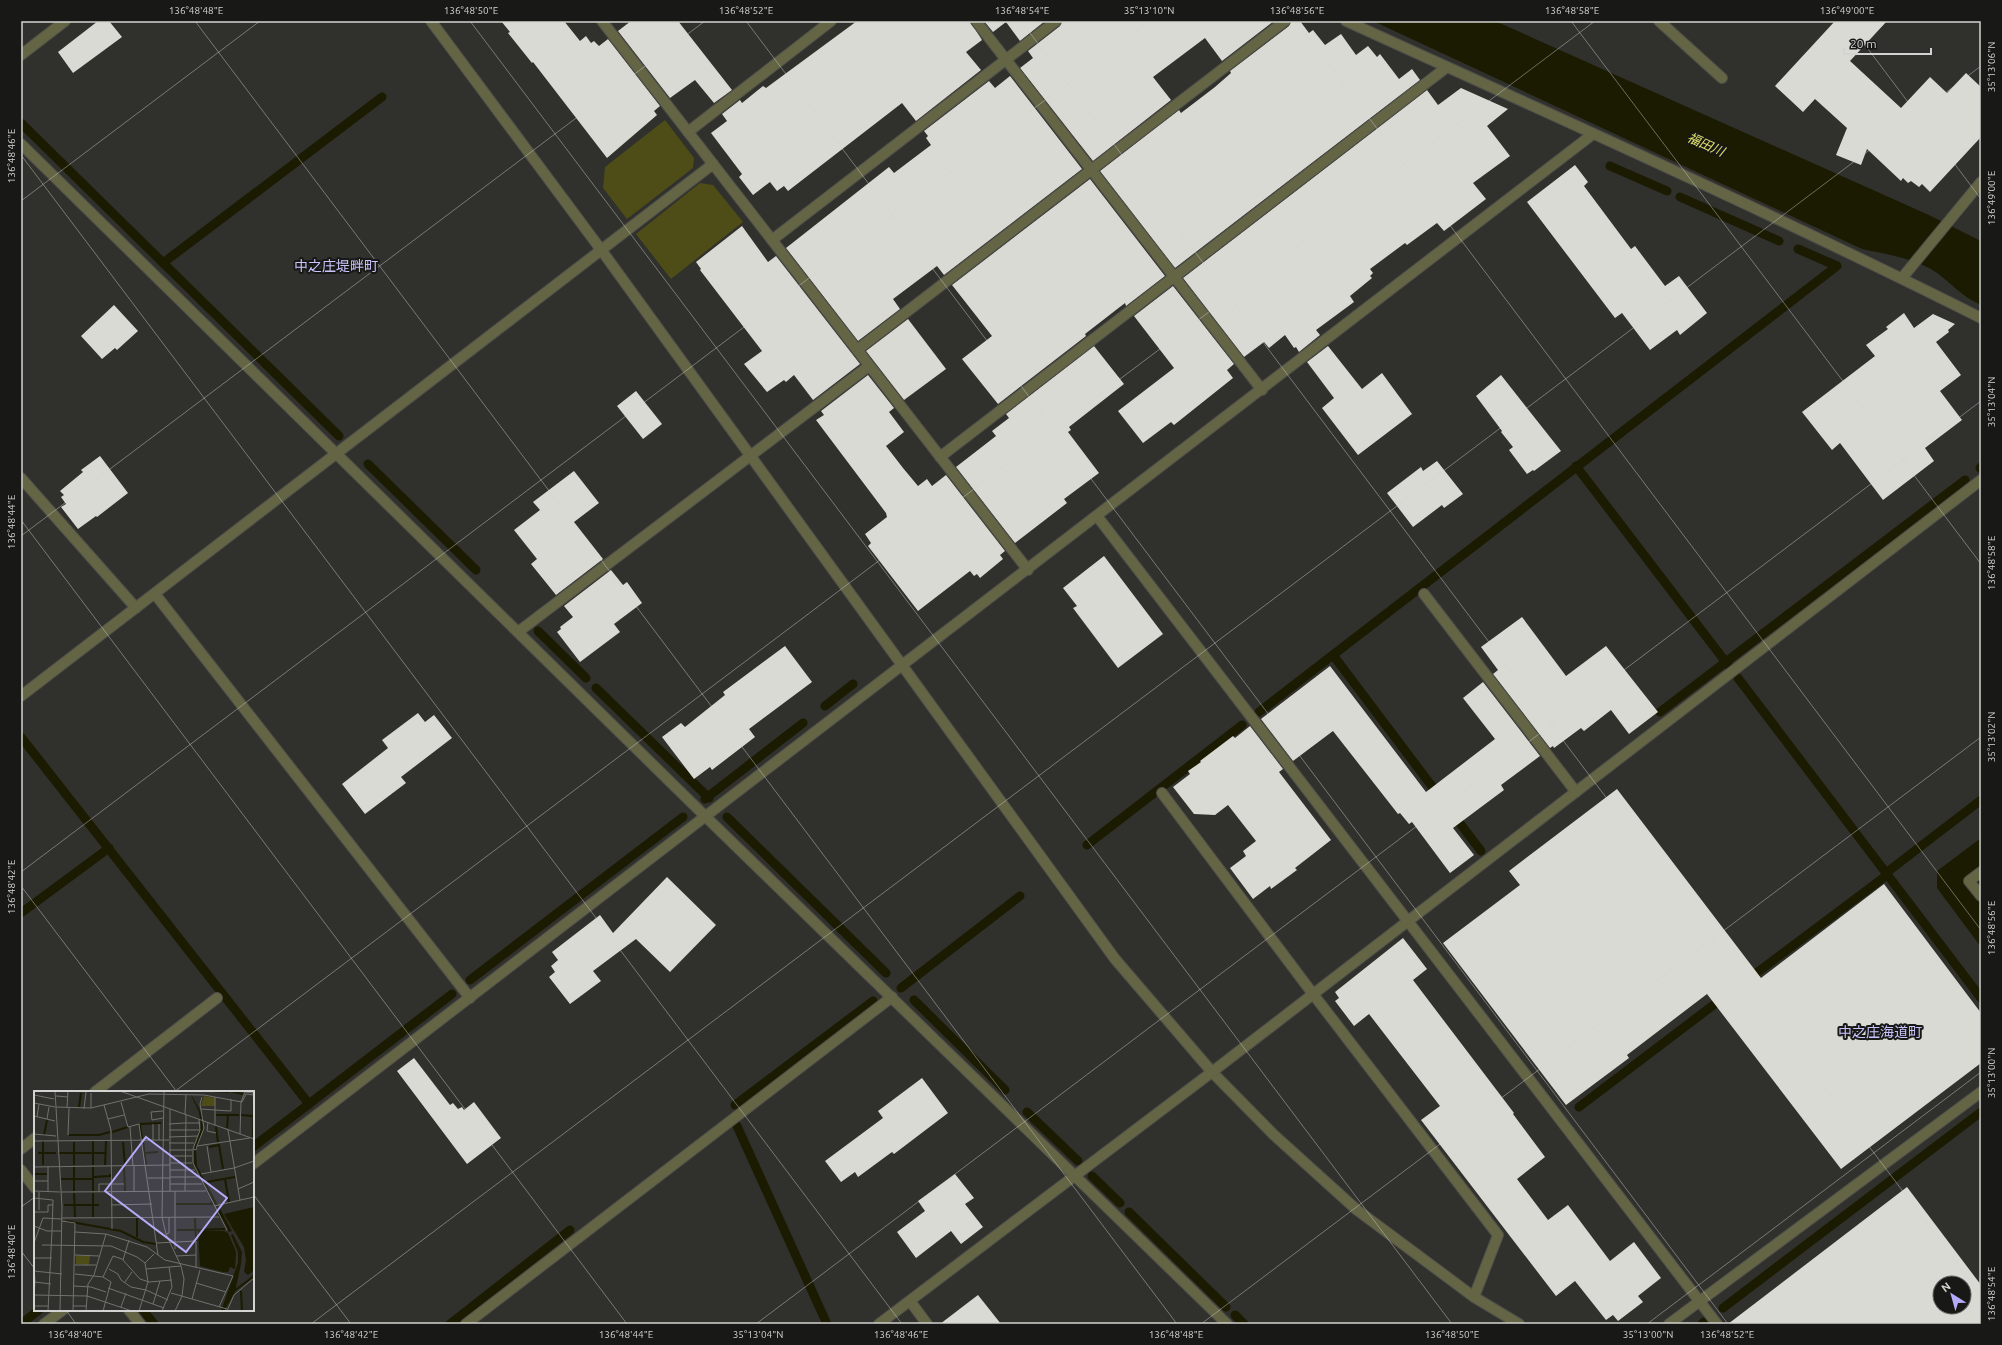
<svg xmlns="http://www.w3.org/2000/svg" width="2002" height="1345" font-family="Ubuntu,'Noto Sans JP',sans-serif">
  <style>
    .green { fill: #4e4d18 }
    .water { fill: #1b1b01 }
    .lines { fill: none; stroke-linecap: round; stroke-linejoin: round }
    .stream { stroke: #1b1b01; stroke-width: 9 }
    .building { fill: #dadad5; fill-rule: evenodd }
    .minor-casing { stroke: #4d4d4a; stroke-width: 12 }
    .minor { stroke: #646544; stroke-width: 10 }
    .ticks { fill: none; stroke: #d3d3d1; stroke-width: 1; stroke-opacity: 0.45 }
    .labels { text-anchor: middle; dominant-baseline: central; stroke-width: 4; stroke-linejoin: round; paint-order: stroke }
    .water-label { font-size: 13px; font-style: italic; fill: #e1e16b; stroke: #181816 }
    .quarter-label { font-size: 14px; fill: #c9c4fd; stroke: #181816 }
    .inset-river { fill: none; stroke: #1b1b01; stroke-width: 2 }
    .inset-road { fill: none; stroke: #71716e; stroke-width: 1 }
    .view { fill: #b5acf9; fill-opacity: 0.15; stroke: #b5acf9; stroke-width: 2 }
    .inset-edge { fill: none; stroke: #d3d3d1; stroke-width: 2 }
    .neatline { fill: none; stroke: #d3d3d1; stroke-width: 1.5 }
    .ticks-label { font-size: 10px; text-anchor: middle; fill: #d3d3d1 }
  </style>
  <rect width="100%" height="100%" fill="#30302c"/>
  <g class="green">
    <path d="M 665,120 L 694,158 L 693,168 L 627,219 L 603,188 L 605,167 Z"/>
    <path d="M 700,183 L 713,185 L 743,222 L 671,279 L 636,234 Z"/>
  </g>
  <g class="water">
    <path d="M 1373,21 L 1495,21 L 1931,216 L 1981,241 L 1981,305 C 1960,296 1949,280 1931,269 C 1911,258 1885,254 1862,249 Z"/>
    <path d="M 1981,838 L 1981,947 L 1937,888 L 1937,871 Z"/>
  </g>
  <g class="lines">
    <g class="stream">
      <path d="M 21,123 L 339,436"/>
      <path d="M 1610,166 L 1667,191"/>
      <path d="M 1680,197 L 1779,241"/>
      <path d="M 163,263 L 382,97"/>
      <path d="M 368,464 L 476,570"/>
      <path d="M 1576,466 L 1728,665"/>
      <path d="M 1980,468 L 1981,467"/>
      <path d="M 538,631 L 586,678"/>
      <path d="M 1333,655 L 1440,797"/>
      <path d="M 1738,678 L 1981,998"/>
      <path d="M 596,688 L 709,798"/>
      <path d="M 825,706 L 853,684"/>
      <path d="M 1259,712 L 1837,266 L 1798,249"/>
      <path d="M 1660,712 L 1965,480"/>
      <path d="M 21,737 L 309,1104"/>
      <path d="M 705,799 L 803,723"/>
      <path d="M 1452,813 L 1481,851"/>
      <path d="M 727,817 L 886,973"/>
      <path d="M 1087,845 L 1242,725"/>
      <path d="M 1886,873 L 1981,800"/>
      <path d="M 21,913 L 109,848"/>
      <path d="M 470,980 L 683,817"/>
      <path d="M 1747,980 L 1887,875"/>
      <path d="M 901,988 L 1020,896"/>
      <path d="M 914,1000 L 1005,1090"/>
      <path d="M 735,1105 L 873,1001"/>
      <path d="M 1579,1107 L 1724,997"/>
      <path d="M 1027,1112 L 1078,1161"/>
      <path d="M 737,1126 L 827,1324"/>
      <path d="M 253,1147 L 452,994"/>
      <path d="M 1092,1176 L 1120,1203"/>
      <path d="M 1129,1212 L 1226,1307"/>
      <path d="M 1723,1308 L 1981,1112"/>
      <path d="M 143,1310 L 154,1324"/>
      <path d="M 1235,1315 L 1244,1324"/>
      <path d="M 21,1324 L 39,1310"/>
      <path d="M 450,1324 L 570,1230"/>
      <path d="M 1702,1324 L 1704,1322"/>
    </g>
  </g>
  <g class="building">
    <path d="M 98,21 L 109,21 L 122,37 L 73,73 L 58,52 Z"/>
    <path d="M 501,21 L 564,21 L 580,41 L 586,36 L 591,43 L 594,41 L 599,46 L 608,39 L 660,106 L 654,111 L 657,115 L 607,158 L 533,62 L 532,63 L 508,33 L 510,32 Z"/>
    <path d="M 631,21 L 678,21 L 732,90 L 714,103 L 695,80 L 670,98 L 618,31 Z"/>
    <path d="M 857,21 L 970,21 L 982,40 L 966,52 L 981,70 L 916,121 L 902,103 L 788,191 L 784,186 L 777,191 L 770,182 L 753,195 L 739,177 L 742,174 L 711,133 L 727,121 L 722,114 L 740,100 L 742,103 L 763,86 L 766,88 Z"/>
    <path d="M 984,21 L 1045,21 L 1020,41 L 1006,22 L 993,32 Z"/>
    <path d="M 1062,21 L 1274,21 L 1222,61 L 1205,38 L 1153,77 L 1171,100 L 1093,161 L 1020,68 L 1033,58 L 1028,51 L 1060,26 Z"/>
    <path d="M 1291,21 L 1300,21 L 1309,33 L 1313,30 L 1325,45 L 1341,34 L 1356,55 L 1368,46 L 1377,57 L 1380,54 L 1399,79 L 1412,69 L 1420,80 L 1175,268 L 1100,171 L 1179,110 L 1181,113 L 1215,87 L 1231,73 L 1230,71 L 1289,26 Z"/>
    <path d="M 1835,21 L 1887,21 L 1850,61 L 1901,108 L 1930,77 L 1947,93 L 1966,73 L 1981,87 L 1981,137 L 1930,192 L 1922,184 L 1919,187 L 1911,181 L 1908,183 L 1903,178 L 1901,181 L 1867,149 L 1861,165 L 1836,155 L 1847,128 L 1815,99 L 1803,112 L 1775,86 Z"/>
    <path d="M 1010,76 L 1082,169 L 944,275 L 937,266 L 893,299 L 900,309 L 858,341 L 786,248 L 889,167 L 894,173 L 931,145 L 926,138 L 928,136 L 924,131 L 989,81 L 995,88 Z"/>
    <path d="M 1461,88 L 1508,109 L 1487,126 L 1510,156 L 1473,183 L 1486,199 L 1444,231 L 1437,223 L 1407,245 L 1405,243 L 1370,269 L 1373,273 L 1370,276 L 1372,278 L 1350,296 L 1354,302 L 1316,330 L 1320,335 L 1299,352 L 1296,347 L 1294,348 L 1285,335 L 1269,348 L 1264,342 L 1244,357 L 1183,278 L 1427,90 L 1438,105 Z"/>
    <path d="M 1575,165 L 1588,182 L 1584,186 L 1631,249 L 1635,246 L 1665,286 L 1679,276 L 1707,313 L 1680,335 L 1677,330 L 1650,350 L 1622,313 L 1615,318 L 1527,202 Z"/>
    <path d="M 1090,179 L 1165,276 L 1126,306 L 1125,303 L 1085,334 L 1086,336 L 998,404 L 962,359 L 992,336 L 952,285 Z"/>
    <path d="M 742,226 L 768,262 L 776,256 L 860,364 L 813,400 L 794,375 L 786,382 L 784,380 L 767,392 L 744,364 L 762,351 L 700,270 L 701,269 L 696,262 Z"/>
    <path d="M 1173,286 L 1234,364 L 1227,370 L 1233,378 L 1174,425 L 1171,422 L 1143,443 L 1118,411 L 1174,368 L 1134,316 Z"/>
    <path d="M 114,305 L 138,331 L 117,350 L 115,348 L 102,359 L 81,336 Z"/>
    <path d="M 1904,313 L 1914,328 L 1933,314 L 1955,324 L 1948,330 L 1949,332 L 1936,342 L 1961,375 L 1940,391 L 1962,420 L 1925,448 L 1934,461 L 1883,500 L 1840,443 L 1832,450 L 1802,412 L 1875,356 L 1866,345 L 1888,329 L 1886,327 Z"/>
    <path d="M 908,319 L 946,369 L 904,400 L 866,351 Z"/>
    <path d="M 1094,346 L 1124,384 L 1069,427 L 1071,430 L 1068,432 L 1099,473 L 1064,499 L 1067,503 L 1015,543 L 956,467 L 996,436 L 992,431 L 1009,418 L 1006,414 Z"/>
    <path d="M 1328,346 L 1362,389 L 1382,373 L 1412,414 L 1358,455 L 1322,408 L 1334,398 L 1307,362 Z"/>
    <path d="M 868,375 L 894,408 L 889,412 L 904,432 L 886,446 L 903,468 L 918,486 L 927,479 L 932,486 L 946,475 L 1005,551 L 1000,555 L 1003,559 L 980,578 L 977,574 L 974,576 L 970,571 L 918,611 L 868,546 L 871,543 L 865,534 L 887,517 L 886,513 L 816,420 L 824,415 L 821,411 Z"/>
    <path d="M 1501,375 L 1561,451 L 1534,471 L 1533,470 L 1527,474 L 1509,450 L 1513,447 L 1501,432 L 1502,431 L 1476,396 Z"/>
    <path d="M 636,391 L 662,424 L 643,439 L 617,406 Z"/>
    <path d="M 100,456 L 128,493 L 97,517 L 96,516 L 78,529 L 61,507 L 66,504 L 61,497 L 64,495 L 60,491 L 83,472 L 81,470 Z"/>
    <path d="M 1437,461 L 1463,494 L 1444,508 L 1442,505 L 1413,527 L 1387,493 L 1421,467 L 1423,471 Z"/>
    <path d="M 574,471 L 599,503 L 574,522 L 603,559 L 556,595 L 531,564 L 537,559 L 514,530 L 540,510 L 533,502 Z"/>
    <path d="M 1104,556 L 1163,634 L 1118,668 L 1073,608 L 1077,606 L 1063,588 Z"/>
    <path d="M 611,570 L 623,585 L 627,582 L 642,603 L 614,624 L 620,632 L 580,662 L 557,632 L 561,629 L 560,627 L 573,617 L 564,606 Z"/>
    <path d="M 1522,617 L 1566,676 L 1606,646 L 1658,712 L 1629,734 L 1611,710 L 1584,731 L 1581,728 L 1554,748 L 1553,746 L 1550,748 L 1493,674 L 1498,670 L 1481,647 Z"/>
    <path d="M 785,646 L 812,682 L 749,729 L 755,737 L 712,770 L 710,767 L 694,779 L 662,737 L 681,723 L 685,727 L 725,695 L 723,692 Z"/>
    <path d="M 1330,666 L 1426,792 L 1495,739 L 1463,698 L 1483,682 L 1540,756 L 1501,785 L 1504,790 L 1453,828 L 1474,855 L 1450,873 L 1412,822 L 1409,824 L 1400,813 L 1398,814 L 1333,731 L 1293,761 L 1261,719 Z"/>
    <path d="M 418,713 L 425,722 L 434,715 L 452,738 L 401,777 L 406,783 L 365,814 L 342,784 L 388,748 L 382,740 Z"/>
    <path d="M 1250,726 L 1283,769 L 1279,772 L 1331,840 L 1295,868 L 1297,870 L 1271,889 L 1270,886 L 1253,899 L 1230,868 L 1246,856 L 1243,851 L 1256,841 L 1228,805 L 1215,815 L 1194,814 L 1173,787 L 1190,774 L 1188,771 L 1201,762 L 1200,761 L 1233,736 L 1235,738 Z"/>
    <path d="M 1617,789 L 1761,978 L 1884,884 L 1981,1013 L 1981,1063 L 1841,1169 L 1707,994 L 1627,1055 L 1629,1058 L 1566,1105 L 1443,943 L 1520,885 L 1509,871 Z"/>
    <path d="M 667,877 L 716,925 L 670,972 L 636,939 L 593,971 L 601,981 L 570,1004 L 549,977 L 555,972 L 551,966 L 558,960 L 552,952 L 600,915 L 613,933 Z"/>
    <path d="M 1403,938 L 1427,969 L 1413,980 L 1514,1113 L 1513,1114 L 1545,1157 L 1517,1179 L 1548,1220 L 1568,1205 L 1610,1261 L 1634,1242 L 1661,1278 L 1638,1296 L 1643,1302 L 1618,1321 L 1613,1315 L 1606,1320 L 1575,1281 L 1556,1296 L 1421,1120 L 1440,1106 L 1369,1014 L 1354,1026 L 1335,1001 L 1339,998 L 1335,992 Z"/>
    <path d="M 414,1058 L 450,1105 L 453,1103 L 458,1109 L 462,1107 L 464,1110 L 474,1102 L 501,1138 L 467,1164 L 397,1071 Z"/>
    <path d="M 922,1078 L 948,1113 L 894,1154 L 892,1152 L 858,1177 L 855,1172 L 841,1182 L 825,1161 L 883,1118 L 878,1111 Z"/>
    <path d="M 955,1174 L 974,1198 L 965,1204 L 983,1227 L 961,1244 L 951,1231 L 916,1258 L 897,1232 L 925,1211 L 918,1201 Z"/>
    <path d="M 1907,1187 L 1981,1285 L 1981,1324 L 1728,1324 ZM 1940,1283 L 1964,1283 L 1964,1307 L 1940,1307 Z"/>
    <path d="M 978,1295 L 1001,1324 L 940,1324 Z"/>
  </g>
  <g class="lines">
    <g class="minor-casing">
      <g id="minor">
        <path d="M 431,21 L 602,251 L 1115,959 L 1212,1072 L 1274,1135 L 1357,1210 L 1474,1297 L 1519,1324"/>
        <path d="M 602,21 L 1028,570"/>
        <path d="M 976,21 L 1262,390"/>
        <path d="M 1346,21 C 1559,118 1772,213 1981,318"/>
        <path d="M 1659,21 L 1722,78"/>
        <path d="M 21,55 L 65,21"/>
        <path d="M 688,132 L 831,21"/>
        <path d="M 21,144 L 706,817 L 1227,1324"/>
        <path d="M 772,240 L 1056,21"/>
        <path d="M 1902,278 L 1981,182"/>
        <path d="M 857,350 L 1285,21"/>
        <path d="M 940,457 L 1447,67"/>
        <path d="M 21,478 L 136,608"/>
        <path d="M 1097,516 L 1717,1324"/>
        <path d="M 155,594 L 470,998"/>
        <path d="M 1424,594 L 1576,792"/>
        <path d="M 518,632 L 869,366"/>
        <path d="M 21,696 L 713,164"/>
        <path d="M 1162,793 L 1313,994 L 1498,1235 L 1474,1297"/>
        <path d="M 1981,872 L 1969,881 L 1981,896"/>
        <path d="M 95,1092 L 217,998"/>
        <path d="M 21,1149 L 35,1138"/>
        <path d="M 253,1164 L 1593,134"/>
        <path d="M 21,1170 L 35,1188"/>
        <path d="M 910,1301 L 927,1324"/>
        <path d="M 129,1310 L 140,1324"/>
        <path d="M 44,1324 L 63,1310"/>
        <path d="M 466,1324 L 892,997"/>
        <path d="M 879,1324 L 1212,1072 L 1981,480"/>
        <path d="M 1669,1324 L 1981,1092"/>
      </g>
    </g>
    <use href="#minor" class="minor"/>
  </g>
  <path class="ticks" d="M 195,21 L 1177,1324M 470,21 L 1452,1324M 746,21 L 1728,1324M 1021,21 L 1981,1295M 1296,21 L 1981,930M 1571,21 L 1981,564M 1847,21 L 1981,199M 21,155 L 902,1324M 21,201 L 260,21M 21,520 L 627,1324M 21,536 L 705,21M 21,872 L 1150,21M 21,886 L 177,1092M 174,1092 L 1595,21M 253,1194 L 351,1324M 21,1207 L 35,1197M 21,1251 L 35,1269M 66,1310 L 76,1324M 311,1324 L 1981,66M 756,1324 L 1981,401M 1201,1324 L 1981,737M 1647,1324 L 1981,1072"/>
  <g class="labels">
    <g class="water-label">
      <text transform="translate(1706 144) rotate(24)">福田川</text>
    </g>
    <g class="quarter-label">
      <text x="336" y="266">中之庄堤畔町</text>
      <text x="1880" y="1032">中之庄海道町</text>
    </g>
  </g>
  <g transform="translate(34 1091)">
    <rect width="220" height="220" fill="#30302c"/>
    <path d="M 170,5 L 181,7 L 181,15 L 167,15 ZM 42,165 L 56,165 L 55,174 L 42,173 Z" fill="#4e4d18"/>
    <path d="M 155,0 L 168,23 L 169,39 L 162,60 L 163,75 L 198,140 L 195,141 L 160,74 L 159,61 L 167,34 L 165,21 ZM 220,116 L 220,179 L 214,184 L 210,181 L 212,169 L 210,156 L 190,123 ZM 164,140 L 190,140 L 194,142 L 202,161 L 201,178 L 196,176 L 194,181 L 189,181 L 166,175 ZM 199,143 L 208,161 L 207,173 L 201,201 L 190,220 L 187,220 L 204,172 L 204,161 L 197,144 Z" fill="#1b1b01"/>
    <path class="inset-river" d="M 180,0 L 195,1M 196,0 L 209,3M 45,16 L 47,2M 182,24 L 205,24M 207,24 L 219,25M 106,33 L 127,32M 106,34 L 108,48M 182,36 L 184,51M 193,37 L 194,24M 78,41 L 94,36M 10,44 L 13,29M 35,44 L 65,44 L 76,41M 219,46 L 220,5M 9,50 L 9,74M 59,50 L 59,74M 109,50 L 112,74M 40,51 L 40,74M 89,51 L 91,74M 175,56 L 185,54 L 189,78M 4,62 L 22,62M 25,62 L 72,62M 111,62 L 124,61M 71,74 L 72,50M 40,76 L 40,100M 59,76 L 59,100M 90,76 L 91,100M 0,83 L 13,83M 59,86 L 76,85 L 76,83M 27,88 L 59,88M 191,88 L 195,111M 172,91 L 201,86M 40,102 L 41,126M 59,102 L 59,126M 142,113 L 178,113 L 177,111M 30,114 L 65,114M 161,127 L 162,150M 32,130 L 87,140 L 109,151 L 122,153M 143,139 L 161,139M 162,139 L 191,138M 103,146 L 103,127M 200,200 L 220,185M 207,200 L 208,220"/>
    <path class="inset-road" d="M 21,0 L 28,116 L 26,220M 43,0 L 64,0M 86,0 L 220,48M 130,0 L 128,126 L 132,143 L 147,175 L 150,188 L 148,205 L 141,220M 57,2 L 57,17M 0,4 L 20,8M 22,5 L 34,6M 87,11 L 94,36 L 105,33 L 124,164M 0,12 L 21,16M 70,14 L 77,39 L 78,138M 22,16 L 57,17 L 115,3 L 170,4 L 208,11 L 212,3 L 220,4M 33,17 L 34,0M 50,18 L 52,1M 136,18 L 136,100M 167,18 L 181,19M 181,19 L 197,20 L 197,8M 151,23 L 152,4M 0,25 L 21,30M 3,26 L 5,13M 129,27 L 118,29 L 117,21 L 129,20M 13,28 L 15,16M 74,28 L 90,24M 165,29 L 166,39 L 159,58 L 159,72 L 193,139M 174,31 L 173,40 L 182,42M 150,32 L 166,32M 119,33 L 119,49M 125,33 L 125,49M 135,33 L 150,32M 181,34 L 181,6M 96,36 L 99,75M 135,39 L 166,39M 194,39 L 206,109M 0,43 L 22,45M 206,43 L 207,11 L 211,1 L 220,2M 34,44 L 35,17M 135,46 L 164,45M 0,50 L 135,49M 135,52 L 160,52M 163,55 L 170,37 L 166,13 L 168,6M 173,55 L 177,81M 159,58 L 162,59 L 163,55 L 216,47M 135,59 L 158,59M 136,65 L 158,65M 136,72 L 158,72M 14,75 L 14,101M 100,75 L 100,101M 0,76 L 136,74M 200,77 L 220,70M 136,79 L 161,79M 167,83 L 200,77M 136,86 L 165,86M 114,87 L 136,87M 0,90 L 14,90M 136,93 L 168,93M 204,98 L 220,91M 0,100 L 26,101M 141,100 L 141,158M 151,100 L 152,24M 5,101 L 5,119M 27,101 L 172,100M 65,101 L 65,93 L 90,93M 0,107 L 19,109 L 18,140M 77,114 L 118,113M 180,115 L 220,106M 0,121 L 14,121 L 14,114 L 19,114M 28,127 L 185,126M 28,130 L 41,132 L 39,220M 0,135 L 13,140 L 27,140M 41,141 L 72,143 L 113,156 L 131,169 L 199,185 L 185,216M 132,143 L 135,142 L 135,126M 0,152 L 9,127 L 28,128M 123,152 L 162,150 L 162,177M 8,154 L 77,155 L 103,166 L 111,172 L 114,191 L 105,220M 41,164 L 65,165M 142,165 L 162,164M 0,167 L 18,167M 89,169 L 95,149M 111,172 L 120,163M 41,174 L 62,174M 0,175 L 1,191M 75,178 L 84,183 L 87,189 L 97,196 L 112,199 L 134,209M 112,178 L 147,175M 0,180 L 28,183M 41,183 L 69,186M 91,191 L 98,181M 162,192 L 192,201M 40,195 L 57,196 L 72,201M 74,197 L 130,217M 137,202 L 193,218M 0,204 L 53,205 L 98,220M 0,204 L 1,191 L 17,193M 158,208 L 166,179M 119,213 L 126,190M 0,215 L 15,215M 39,215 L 52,215M 87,216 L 92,202M 14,220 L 18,140M 52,220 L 54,193 L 60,184 L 72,143M 69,220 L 77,191 L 69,186 L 79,165 L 88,168 L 106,188 L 115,191 L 138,189M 128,220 L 138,196 L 135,176M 193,220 L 200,204 L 220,187"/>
    <path class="view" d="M 112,46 L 193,107 L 152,161 L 71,100 Z"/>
    <rect width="220" height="220" class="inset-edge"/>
  </g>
  <rect width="2002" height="1345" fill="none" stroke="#181816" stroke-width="44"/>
  <g transform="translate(1952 1295) rotate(323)"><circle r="19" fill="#181816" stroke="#636361"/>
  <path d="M0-3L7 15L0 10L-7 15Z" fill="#b5acf9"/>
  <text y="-6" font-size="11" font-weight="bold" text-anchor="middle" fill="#d3d3d1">N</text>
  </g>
  <path d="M1844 48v6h87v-6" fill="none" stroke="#d3d3d1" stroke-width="2"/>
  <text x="1850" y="48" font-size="12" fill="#d3d3d1" stroke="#181816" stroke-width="3" paint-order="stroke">20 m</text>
  <rect x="22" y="22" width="1958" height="1301" class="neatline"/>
  <g class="ticks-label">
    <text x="196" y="14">136°48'48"E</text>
    <text x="471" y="14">136°48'50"E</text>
    <text x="746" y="14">136°48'52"E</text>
    <text x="1022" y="14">136°48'54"E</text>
    <text x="1149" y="14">35°13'10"N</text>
    <text x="1297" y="14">136°48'56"E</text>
    <text x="1572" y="14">136°48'58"E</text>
    <text x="1847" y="14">136°49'00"E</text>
    <text transform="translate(1991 67) rotate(-90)" y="4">35°13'06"N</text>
    <text transform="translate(11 156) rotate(-90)" y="4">136°48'46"E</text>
    <text transform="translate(1991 198) rotate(-90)" y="4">136°49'00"E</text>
    <text transform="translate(1991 402) rotate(-90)" y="4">35°13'04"N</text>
    <text transform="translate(11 522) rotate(-90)" y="4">136°48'44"E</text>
    <text transform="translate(1991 563) rotate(-90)" y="4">136°48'58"E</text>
    <text transform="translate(1991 737) rotate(-90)" y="4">35°13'02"N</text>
    <text transform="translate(11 887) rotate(-90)" y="4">136°48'42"E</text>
    <text transform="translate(1991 928) rotate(-90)" y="4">136°48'56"E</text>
    <text transform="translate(1991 1073) rotate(-90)" y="4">35°13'00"N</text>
    <text transform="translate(11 1252) rotate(-90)" y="4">136°48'40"E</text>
    <text transform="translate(1991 1294) rotate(-90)" y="4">136°48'54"E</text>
    <text x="75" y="1338">136°48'40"E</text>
    <text x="351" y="1338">136°48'42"E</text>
    <text x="626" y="1338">136°48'44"E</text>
    <text x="758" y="1338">35°13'04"N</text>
    <text x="901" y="1338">136°48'46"E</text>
    <text x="1176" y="1338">136°48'48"E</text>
    <text x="1452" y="1338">136°48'50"E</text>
    <text x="1648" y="1338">35°13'00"N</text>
    <text x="1727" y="1338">136°48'52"E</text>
  </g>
</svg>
